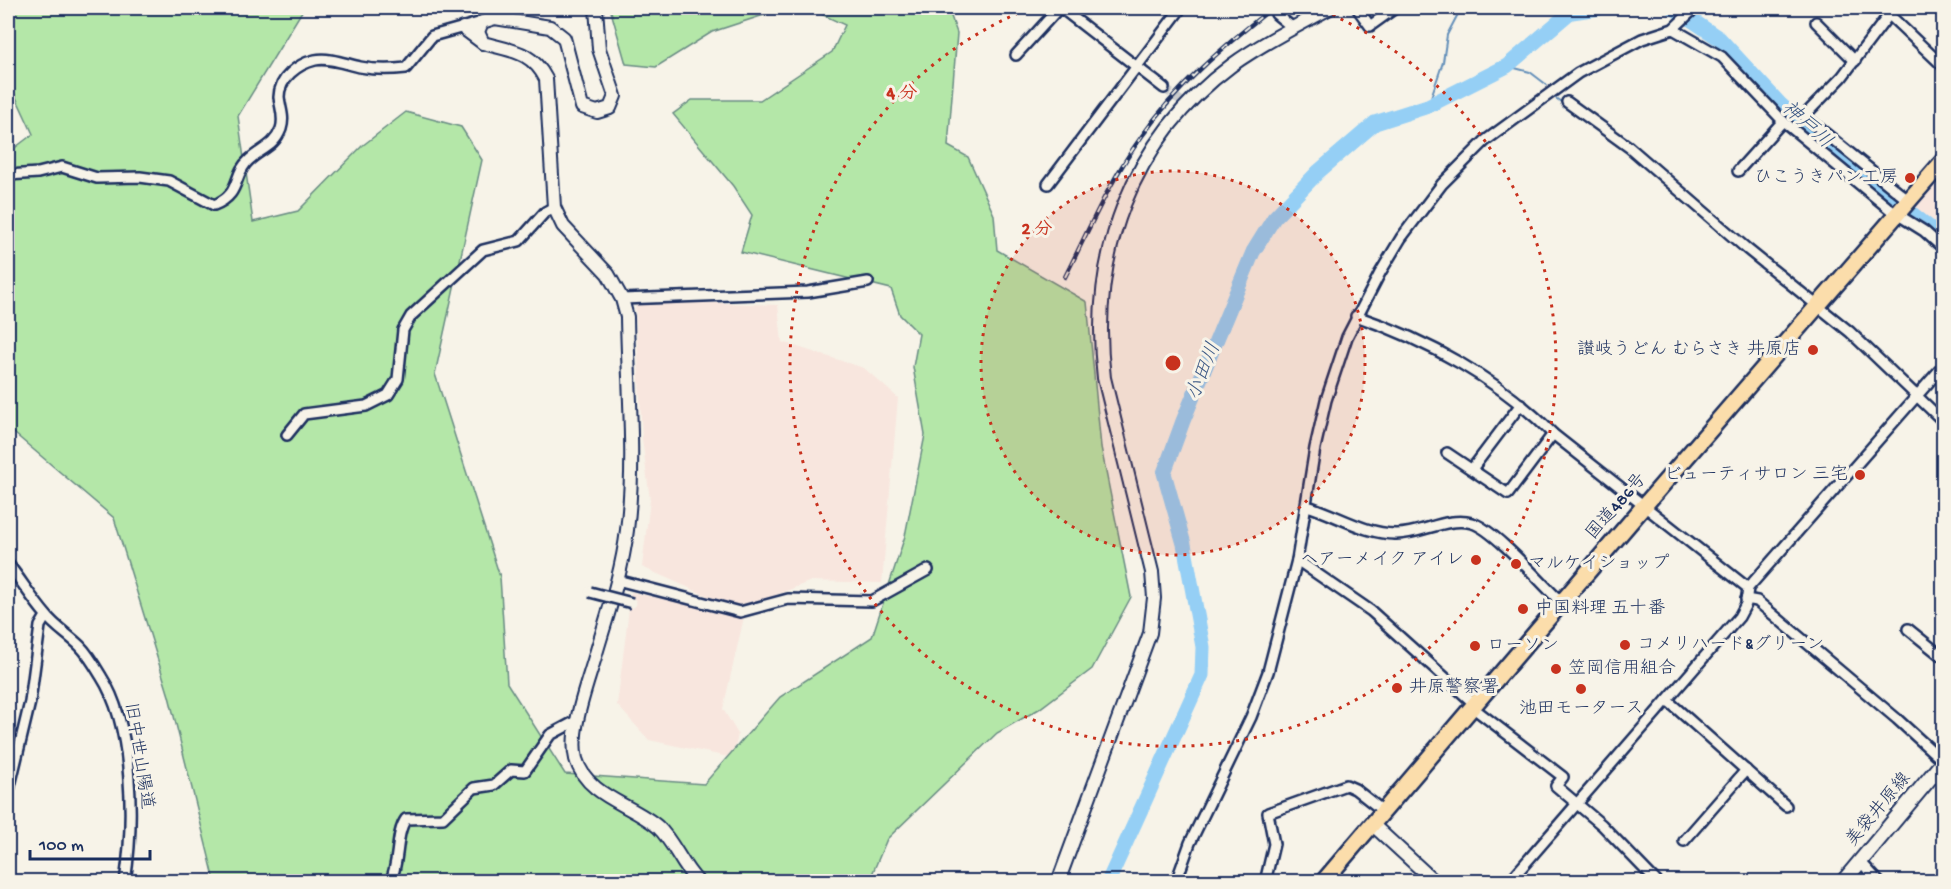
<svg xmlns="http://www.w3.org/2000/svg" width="1951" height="889" font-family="'Gochi Hand','Klee One',sans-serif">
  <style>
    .built { fill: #f8e6de }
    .green { fill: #b4e7a8; stroke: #688b83; stroke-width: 1.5 }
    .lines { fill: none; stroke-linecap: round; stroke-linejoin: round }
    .stream { stroke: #648fb9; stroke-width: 2 }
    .river { stroke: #95cff5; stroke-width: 15 }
    .minor-tunnel { stroke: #cbcccc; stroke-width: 9; stroke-dasharray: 9 4.5; stroke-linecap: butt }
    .minor-casing { stroke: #1b2f5e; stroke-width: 14 }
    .tertiary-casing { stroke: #1b2f5e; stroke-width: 16 }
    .secondary-casing { stroke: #1b2f5e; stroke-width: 18 }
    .trunk-casing { stroke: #1b2f5e; stroke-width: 20 }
    .minor { stroke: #f7f3e8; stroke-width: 9 }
    .tertiary { stroke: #f7f3e8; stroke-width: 12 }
    .secondary { stroke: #f7f3e8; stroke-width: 14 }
    .trunk { stroke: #fbddab; stroke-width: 15 }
    .rail-casing { stroke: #1b2f5e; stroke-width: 4.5 }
    .rail { stroke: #f7f3e8; stroke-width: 2; stroke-dasharray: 7; stroke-linecap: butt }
    .minor-bridge-casing { stroke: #1b2f5e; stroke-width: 14; stroke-linecap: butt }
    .minor-bridge { stroke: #f7f3e8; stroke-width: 9 }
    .ring { fill: none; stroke: #c8321e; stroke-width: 3; stroke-dasharray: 3 6 }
    .poi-dot { fill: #c8321e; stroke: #f7f3e8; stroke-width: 2 }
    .labels { text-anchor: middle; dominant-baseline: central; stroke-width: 6; stroke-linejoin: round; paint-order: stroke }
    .poi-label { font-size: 18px; fill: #1b2f5e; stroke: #f7f3e8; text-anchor: start }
    .street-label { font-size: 18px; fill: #1b2f5e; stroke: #f7f3e8 }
    .water-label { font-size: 20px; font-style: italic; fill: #3a5784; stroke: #f7f3e8 }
    .centre { fill: #c8321e; stroke: #f7f3e8; stroke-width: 3 }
    .ring-label { font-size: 18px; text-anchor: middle; font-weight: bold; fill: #c8321e; stroke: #f7f3e8; stroke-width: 6; stroke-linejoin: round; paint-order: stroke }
  </style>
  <rect width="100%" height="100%" fill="#f7f3e8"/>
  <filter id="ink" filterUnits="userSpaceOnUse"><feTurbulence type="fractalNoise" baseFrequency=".0167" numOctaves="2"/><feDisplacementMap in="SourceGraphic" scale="12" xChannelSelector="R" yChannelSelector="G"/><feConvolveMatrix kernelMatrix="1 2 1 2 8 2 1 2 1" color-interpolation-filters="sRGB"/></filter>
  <g filter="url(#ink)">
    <g class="built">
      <path d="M 1943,168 L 1943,232 L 1912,204 Z"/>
      <path d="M 635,300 L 778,305 L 782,342 L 864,368 L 898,398 L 882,583 L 811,581 L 739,610 L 642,567 L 650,500 L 642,438 Z"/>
      <path d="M 631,592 L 744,617 L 723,709 L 738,734 L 733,758 L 649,740 L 617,705 Z"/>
    </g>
    <g class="green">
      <path d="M 8,8 L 304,8 L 238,116 L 253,222 L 298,211 L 362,146 L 406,112 L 461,127 L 482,160 L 435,374 L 500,577 L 507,683 L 565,774 L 704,784 L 780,697 L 872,637 L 905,536 L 925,435 L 913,367 L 919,334 L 900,315 L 891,289 L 741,252 L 752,215 L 733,186 L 673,114 L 692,100 L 760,100 L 832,52 L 845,25 L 808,8 L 948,8 L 957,33 L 948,146 L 968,157 L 994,215 L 997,250 L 1087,302 L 1101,447 L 1131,597 L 1092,669 L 1039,709 L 997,733 L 887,839 L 873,872 L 874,881 L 215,881 L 169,696 L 114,518 L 8,428 L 8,153 L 33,134 L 8,80 Z"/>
      <path d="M 610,8 L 785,8 L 712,32 L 656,67 L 626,64 Z"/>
    </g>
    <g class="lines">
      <g class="stream">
        <path d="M 1507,66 L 1530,72 L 1547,85"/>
        <path d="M 1554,97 L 1564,104"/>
        <path d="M 1428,106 L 1443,62 L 1447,35 L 1458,14 L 1457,8"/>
        <path d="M 1782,283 L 1804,302"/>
      </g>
      <g class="river">
        <path d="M 1674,8 L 1720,39 L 1780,104 L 1827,146 L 1944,239"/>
        <path d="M 1572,12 L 1599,8"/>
        <path d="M 1108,882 L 1202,675 L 1203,647 L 1184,544 L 1164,473 L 1183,421 L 1253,252 L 1274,218 L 1318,172 L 1375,123 L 1428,106 L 1507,66 L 1575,8"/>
      </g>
      <g class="minor-tunnel">
        <path d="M 1269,8 L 1276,14"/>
        <path d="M 1164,88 L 1181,101"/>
      </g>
      <g class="minor-casing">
        <g id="minor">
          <path d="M 1061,8 L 1164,88"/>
          <path d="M 1357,8 L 1370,26 L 1395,8"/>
          <path d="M 1882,8 L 1944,67"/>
          <path d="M 1894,8 L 1842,77 L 1804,116 L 1909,201"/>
          <path d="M 1276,14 L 1293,28"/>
          <path d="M 486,20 L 493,8"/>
          <path d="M 1816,22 L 1855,61"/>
          <path d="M 1673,29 L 1722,57 L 1783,121 L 1892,211 L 1924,231 L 1944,249"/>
          <path d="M 1016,55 L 1059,8"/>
          <path d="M 1567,102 L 1629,147 L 1747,249 L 1850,332 L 1944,422"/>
          <path d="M 1738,171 L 1783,121"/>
          <path d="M 8,175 L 38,173 L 62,167 L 97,178 L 140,177 L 169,181 L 214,205 C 242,194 232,175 249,160 C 262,148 274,147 281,129 C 285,117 280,108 279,97 C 279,78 298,64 315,60 C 329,57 346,64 360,67 C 375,70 390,70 406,68 L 432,36 L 482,22"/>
          <path d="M 1048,184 L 1181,8"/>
          <path d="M 622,299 L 808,292 L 868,282"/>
          <path d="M 1356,316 C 1427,340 1500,380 1553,434 L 1748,588"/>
          <path d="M 287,435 L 304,414 L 366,406 L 388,395 L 398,379 L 403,330 L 411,316 L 483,250 L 519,241 L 545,212 L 554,207"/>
          <path d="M 1447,453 L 1508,494 L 1553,434"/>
          <path d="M 1472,469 L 1521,404"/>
          <path d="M 1307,506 C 1335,514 1365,534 1395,534 C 1420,535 1447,516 1472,523 C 1493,528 1543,585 1561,602"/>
          <path d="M 1297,560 L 1371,611 L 1470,700 L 1476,710 L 1563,777 L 1556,786 L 1602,825 L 1657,882"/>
          <path d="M 8,564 C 21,580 32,599 46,615 C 55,627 69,635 80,646 C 88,654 95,666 101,676 C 134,727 134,823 125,882"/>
          <path d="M 617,580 L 740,612 L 788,599 L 872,601 L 928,570"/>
          <path d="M 1746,599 L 1757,601 L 1897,719 L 1943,761"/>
          <path d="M 1908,629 L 1944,658"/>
          <path d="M 1667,700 L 1786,806"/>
          <path d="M 8,794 L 30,702 L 40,626 L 46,616"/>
          <path d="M 1684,841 L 1746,770"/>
          <path d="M 1860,861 L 1879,882"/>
          <path d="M 390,882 C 400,863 395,834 406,819 L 443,818 L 474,788 L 494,785 L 511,770 L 525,771 L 550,735 L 578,720"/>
          <path d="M 1176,882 L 1190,843 L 1251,717 L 1268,672 L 1297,560 L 1315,448 L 1326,400 L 1347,337 L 1380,273 L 1401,238 L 1442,184 L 1485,141 L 1578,73 L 1642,39 L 1673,29 L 1695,8"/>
          <path d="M 1265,882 L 1274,844 L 1268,813 L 1346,785 L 1355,789 L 1383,811"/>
          <path d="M 1509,882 L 1739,617 L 1746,604 L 1748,588 L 1944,365"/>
        </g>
      </g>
      <g class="tertiary-casing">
        <g id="tertiary">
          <path d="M 596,8 L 599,49 L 615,96 L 610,108 L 597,112 L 582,107 L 564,38 L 550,27 L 495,18 L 482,22 L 478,32 L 483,43 C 512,51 532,51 546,79 L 554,207 L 563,226 L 608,274 L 622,299 L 627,317 C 628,387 636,460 627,530 C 622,573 607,616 595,657 C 587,685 569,731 576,759 C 587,797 632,804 658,827 C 674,842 681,865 698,882"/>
          <path d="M 463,28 L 483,43"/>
          <path d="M 1373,825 L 1435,882"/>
          <path d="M 1058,882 L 1150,633 L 1154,598 L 1152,572 L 1104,378 C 1089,255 1131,140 1232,65 C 1262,43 1297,26 1330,8"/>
        </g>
      </g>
      <g class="secondary-casing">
        <path id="secondary" d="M 1843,882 L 1944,761"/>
      </g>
      <g class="trunk-casing">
        <path id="trunk" d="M 1323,882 L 1644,506 L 1944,160"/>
      </g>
      <use href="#minor" class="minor"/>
      <use href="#tertiary" class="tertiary"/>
      <use href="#secondary" class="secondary"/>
      <use href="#trunk" class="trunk"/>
      <g class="rail-casing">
        <path id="rail" d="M 1065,277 C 1089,229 1110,180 1142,136 C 1177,86 1224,46 1272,8"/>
      </g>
      <use href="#rail" class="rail"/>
      <g class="minor-bridge-casing">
        <path id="minor-bridge" d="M 590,592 L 632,603"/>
      </g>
      <use href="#minor-bridge" class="minor-bridge"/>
    </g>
  </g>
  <circle cx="1173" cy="363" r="192" fill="#c8321e" fill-opacity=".12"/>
  <g class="ring">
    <circle cx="1173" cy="363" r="192"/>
    <path d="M1316 8A383 383 0 1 1 1030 8"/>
  </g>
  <g class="poi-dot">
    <circle cx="1910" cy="178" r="6"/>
    <circle cx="1813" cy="350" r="6"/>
    <circle cx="1860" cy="475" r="6"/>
    <circle cx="1476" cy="560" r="6"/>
    <circle cx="1516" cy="564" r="6"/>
    <circle cx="1523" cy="609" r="6"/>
    <circle cx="1625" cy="645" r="6"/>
    <circle cx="1475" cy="646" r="6"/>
    <circle cx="1556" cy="669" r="6"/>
    <circle cx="1397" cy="688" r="6"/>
    <circle cx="1581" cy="689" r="6"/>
  </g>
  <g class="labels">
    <g class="poi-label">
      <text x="1898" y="178" text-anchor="end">ひこうきパン工房</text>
      <text x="1801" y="350" text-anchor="end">讃岐うどん むらさき 井原店</text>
      <text x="1848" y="475" text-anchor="end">ビューティサロン 三宅</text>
      <text x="1464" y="560" text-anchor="end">ヘアーメイク アイレ</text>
      <text x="1528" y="564">マルケイショップ</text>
      <text x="1535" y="609">中国料理 五十番</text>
      <text x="1637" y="645">コメリハード&amp;グリーン</text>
      <text x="1487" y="646">ローソン</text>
      <text x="1568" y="669">笠岡信用組合</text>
      <text x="1409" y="688">井原警察署</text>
      <text x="1581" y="709" text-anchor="middle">池田モータース</text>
    </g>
    <g class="street-label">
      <text transform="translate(1617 507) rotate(-49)">国道486号</text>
      <text transform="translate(138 756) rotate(81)">旧中世山陽道</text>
      <text transform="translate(1879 810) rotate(-50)">美袋井原線</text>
    </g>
    <g class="water-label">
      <text transform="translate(1806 126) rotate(42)">神戸川</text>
      <text transform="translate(1205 372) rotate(-68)">小田川</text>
    </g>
  </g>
  <circle cx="1173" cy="363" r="9" class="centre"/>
  <g class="ring-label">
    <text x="902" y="98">4 分</text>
    <text x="1037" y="234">2 分</text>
  </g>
  <rect width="1951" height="889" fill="none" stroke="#f7f3e8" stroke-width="30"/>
  <rect x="15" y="15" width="1921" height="859" fill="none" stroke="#1b2f5e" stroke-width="2" filter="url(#ink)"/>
  <path d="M30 850v9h120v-9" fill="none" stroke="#1b2f5e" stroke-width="3"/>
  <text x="39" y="850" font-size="18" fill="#1b2f5e" stroke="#f7f3e8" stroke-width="4.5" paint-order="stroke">100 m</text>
</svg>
